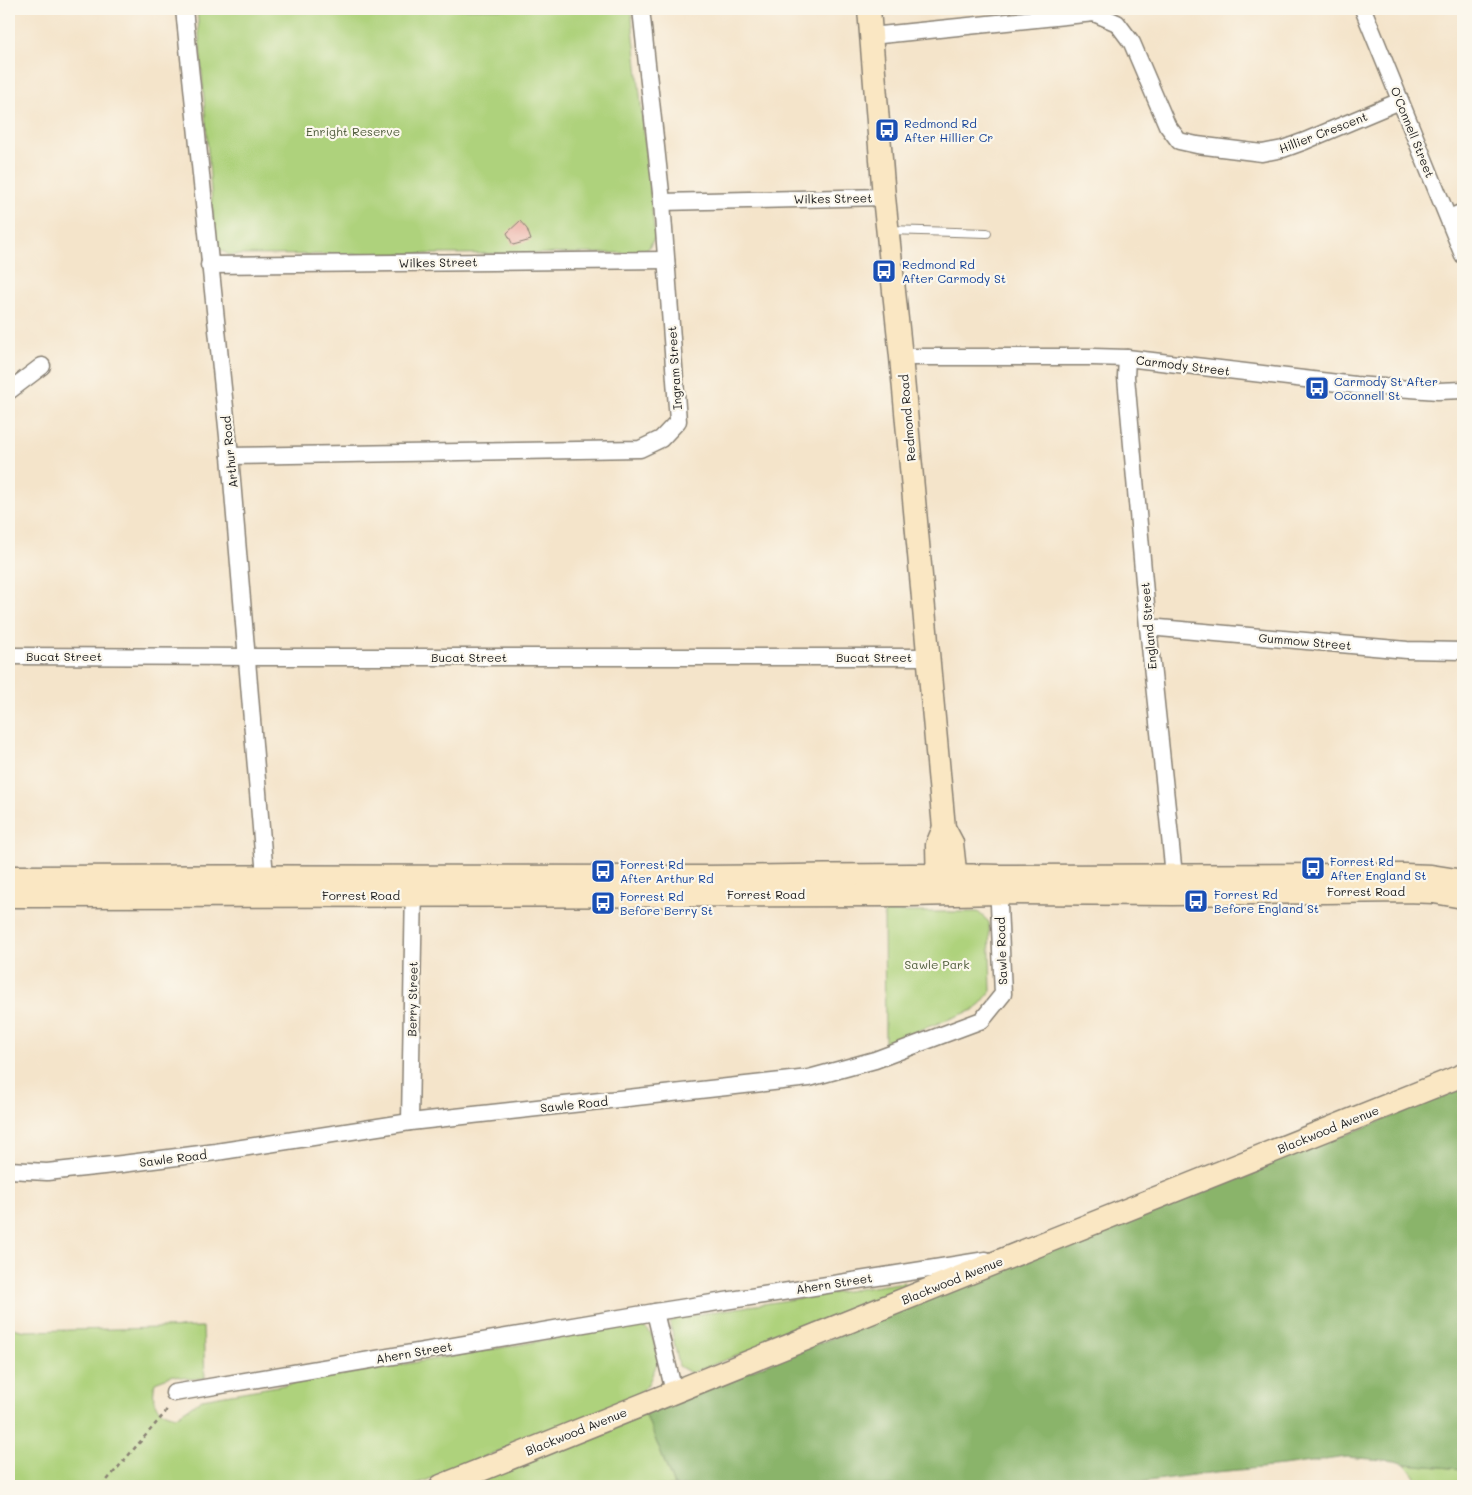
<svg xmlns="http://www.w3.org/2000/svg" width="1472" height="1495" font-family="Mali,sans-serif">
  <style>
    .green { fill: #aed27b; stroke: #65774c }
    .forest { fill: #8ab46b; stroke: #536844 }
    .building { fill: #e9a59c }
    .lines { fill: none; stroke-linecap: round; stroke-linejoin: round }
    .lane-casing { stroke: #888073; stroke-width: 10 }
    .street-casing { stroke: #888073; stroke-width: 19 }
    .secondary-casing { stroke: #888073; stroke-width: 25 }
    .path { stroke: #888073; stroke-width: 2.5; stroke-dasharray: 4 4; stroke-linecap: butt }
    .lane { stroke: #fff; stroke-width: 8 }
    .street { stroke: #fff; stroke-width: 16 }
    .secondary { stroke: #fae7c3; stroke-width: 22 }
    .labels { text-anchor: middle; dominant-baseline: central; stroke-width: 4.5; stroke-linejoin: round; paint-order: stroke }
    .transit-label { font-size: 12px; fill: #164399; stroke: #fbf7ec; text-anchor: start }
    .park-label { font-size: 12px; fill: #4f5c3d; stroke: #fbf7ec }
    .street-label { font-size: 12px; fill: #1c1c1c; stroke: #fbf7ec }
  </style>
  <rect width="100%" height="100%" fill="#fbf7ec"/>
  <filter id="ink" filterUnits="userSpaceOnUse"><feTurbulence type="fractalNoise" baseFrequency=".02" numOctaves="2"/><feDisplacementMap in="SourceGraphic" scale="10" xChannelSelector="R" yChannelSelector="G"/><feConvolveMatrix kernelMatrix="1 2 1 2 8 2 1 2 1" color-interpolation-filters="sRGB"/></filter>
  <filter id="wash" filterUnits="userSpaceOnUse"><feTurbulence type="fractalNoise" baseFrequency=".0096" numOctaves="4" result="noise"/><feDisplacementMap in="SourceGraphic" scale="20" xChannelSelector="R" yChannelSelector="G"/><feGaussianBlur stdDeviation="1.12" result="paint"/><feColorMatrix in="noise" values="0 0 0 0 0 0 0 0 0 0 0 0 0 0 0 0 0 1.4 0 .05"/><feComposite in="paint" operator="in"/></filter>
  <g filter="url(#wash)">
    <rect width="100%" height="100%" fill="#f4e4ca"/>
    <g class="green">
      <path d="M 197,9 L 631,9 L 655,237 L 648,249 L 637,253 L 229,255 L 219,249 L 215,242 Z"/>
      <path d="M 884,912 L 978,912 L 989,922 L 991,991 L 976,1009 L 885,1043 Z"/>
      <path d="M 904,1282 L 907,1291 L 691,1373 L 679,1366 L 670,1322 L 679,1317 Z"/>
      <path d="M 639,1324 C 656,1333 655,1345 658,1363 C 654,1369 652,1376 649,1382 C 645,1391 634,1396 626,1400 L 412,1486 L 9,1486 L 9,1327 L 25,1331 L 203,1327 L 205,1378 L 190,1379 L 173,1375 L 155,1382 C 151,1403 155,1411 176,1416 L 202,1399 Z"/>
      <path d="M 645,1413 L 674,1486 L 468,1486 Z"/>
      <path d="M 1405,1464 L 1463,1469 L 1463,1486 L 1422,1486 Z"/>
    </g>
    <path class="forest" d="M 1463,1089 L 1463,1469 L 1405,1464 L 1395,1461 L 1346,1457 L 1283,1466 L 1216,1472 L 1111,1486 L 674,1486 L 645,1413 L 1048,1251 Z"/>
    <g id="blocks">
      <path class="building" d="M 520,221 L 527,229 L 531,240 L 513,245 L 507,233 Z"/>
    </g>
  </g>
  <g filter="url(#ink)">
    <use href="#blocks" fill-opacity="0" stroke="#888073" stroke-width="1"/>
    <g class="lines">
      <g class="lane-casing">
        <path id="lane" d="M 889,230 L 987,233"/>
      </g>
      <g class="street-casing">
        <g id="street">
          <path d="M 184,9 L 230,456 L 266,888"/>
          <path d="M 1363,9 L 1463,255"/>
          <path d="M 871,36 L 1094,13 L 1117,23 L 1132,43 L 1167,125 L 1179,141 L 1197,145 L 1262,153 L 1283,149 L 1305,141 L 1400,101"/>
          <path d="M 662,202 L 884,197"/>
          <path d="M 1449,218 L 1463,212"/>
          <path d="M 209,265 L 666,260"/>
          <path d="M 901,357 L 1093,357 L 1127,358 L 1355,385 L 1438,391 L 1463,390"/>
          <path d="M 1127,358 L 1126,377 L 1148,627 L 1174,875 L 1173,886"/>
          <path d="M 9,391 L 42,366"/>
          <path d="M 230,456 L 640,449 L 661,439 L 678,421 L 662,202 L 641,9"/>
          <path d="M 1148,627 L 1407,650 L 1463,651"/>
          <path d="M 9,656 L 257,657 L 928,657"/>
          <path d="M 410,1122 L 414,884"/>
          <path d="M 9,1170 L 47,1172 L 122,1164 L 216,1152 L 410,1122 L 809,1078 L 875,1060 L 982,1020 L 1003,994 L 998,883"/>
          <path d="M 655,1312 L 674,1392"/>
          <path d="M 174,1393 L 655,1312 L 986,1260"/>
        </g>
      </g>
      <g class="secondary-casing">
        <g id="secondary">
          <path d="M 869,9 L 884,197 L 901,357 L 944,828 L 952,843 L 957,889"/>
          <path d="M 9,877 C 231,876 453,877 675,877 C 783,877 891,873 998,876 L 1404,875 L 1431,876 L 1463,881"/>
          <path d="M 938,888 L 937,845 L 944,828"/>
          <path d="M 9,896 L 909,895 L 999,893 L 1173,894 L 1405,891 L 1434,892 L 1463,897"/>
          <path d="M 441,1486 L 1044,1243 L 1463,1075"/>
        </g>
      </g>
      <path class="path" d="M 102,1486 L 165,1413 L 168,1406"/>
      <use href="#lane" class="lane"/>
      <use href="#street" class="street"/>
      <use href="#secondary" class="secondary"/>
    </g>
  </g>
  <defs>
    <g id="bus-square" transform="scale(1.25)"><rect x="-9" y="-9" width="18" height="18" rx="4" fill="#1a4fb4" stroke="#fbf7ec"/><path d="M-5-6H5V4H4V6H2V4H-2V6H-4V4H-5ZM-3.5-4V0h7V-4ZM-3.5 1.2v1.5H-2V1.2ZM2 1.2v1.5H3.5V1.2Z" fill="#fff"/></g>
  </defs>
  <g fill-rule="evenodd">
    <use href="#bus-square" x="887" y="130"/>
    <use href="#bus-square" x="884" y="271"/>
    <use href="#bus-square" x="1317" y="388"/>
    <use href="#bus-square" x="1313" y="868"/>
    <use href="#bus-square" x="603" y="871"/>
    <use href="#bus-square" x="1196" y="901"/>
    <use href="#bus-square" x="603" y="903"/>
  </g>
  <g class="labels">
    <g class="transit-label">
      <text x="904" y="123">Redmond Rd<tspan x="904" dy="14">After Hillier Cr</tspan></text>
      <text x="902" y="264">Redmond Rd<tspan x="902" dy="14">After Carmody St</tspan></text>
      <text x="1334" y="381">Carmody St After<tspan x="1334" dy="14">Oconnell St</tspan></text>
      <text x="1330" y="861">Forrest Rd<tspan x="1330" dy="14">After England St</tspan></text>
      <text x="620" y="864">Forrest Rd<tspan x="620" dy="14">After Arthur Rd</tspan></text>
      <text x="1214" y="894">Forrest Rd<tspan x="1214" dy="14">Before England St</tspan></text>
      <text x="620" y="896">Forrest Rd<tspan x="620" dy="14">Before Berry St</tspan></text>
    </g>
    <g class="park-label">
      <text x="353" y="131">Enright Reserve</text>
      <text x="937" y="964">Sawle Park</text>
    </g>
    <g class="street-label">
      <text transform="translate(1323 132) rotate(-21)">Hillier Crescent</text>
      <text transform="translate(1413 132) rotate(68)">O'Connell Street</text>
      <text transform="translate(833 198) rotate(-1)">Wilkes Street</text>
      <text transform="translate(438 262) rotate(-1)">Wilkes Street</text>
      <text transform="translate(1183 365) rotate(7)">Carmody Street</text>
      <text transform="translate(674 368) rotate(-94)">Ingram Street</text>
      <text transform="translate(907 418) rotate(-95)">Redmond Road</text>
      <text transform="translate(229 452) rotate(-96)">Arthur Road</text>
      <text transform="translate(1148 626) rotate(-95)">England Street</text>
      <text transform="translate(1305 641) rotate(5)">Gummow Street</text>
      <text x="64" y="656">Bucat Street</text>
      <text x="469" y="657">Bucat Street</text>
      <text x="874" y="657">Bucat Street</text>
      <text x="1366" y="891">Forrest Road</text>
      <text x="766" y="894">Forrest Road</text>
      <text x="361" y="895">Forrest Road</text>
      <text transform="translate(1001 951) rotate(-92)">Sawle Road</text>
      <text transform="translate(412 999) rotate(-89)">Berry Street</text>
      <text transform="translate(574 1104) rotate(-6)">Sawle Road</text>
      <text transform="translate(1328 1129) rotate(-22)">Blackwood Avenue</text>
      <text transform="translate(173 1158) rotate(-7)">Sawle Road</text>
      <text transform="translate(952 1280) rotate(-22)">Blackwood Avenue</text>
      <text transform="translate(834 1283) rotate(-9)">Ahern Street</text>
      <text transform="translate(414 1352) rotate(-10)">Ahern Street</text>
      <text transform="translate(576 1431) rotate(-22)">Blackwood Avenue</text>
    </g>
  </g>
  <rect width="1472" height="1495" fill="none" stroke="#fbf7ec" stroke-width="30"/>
</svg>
